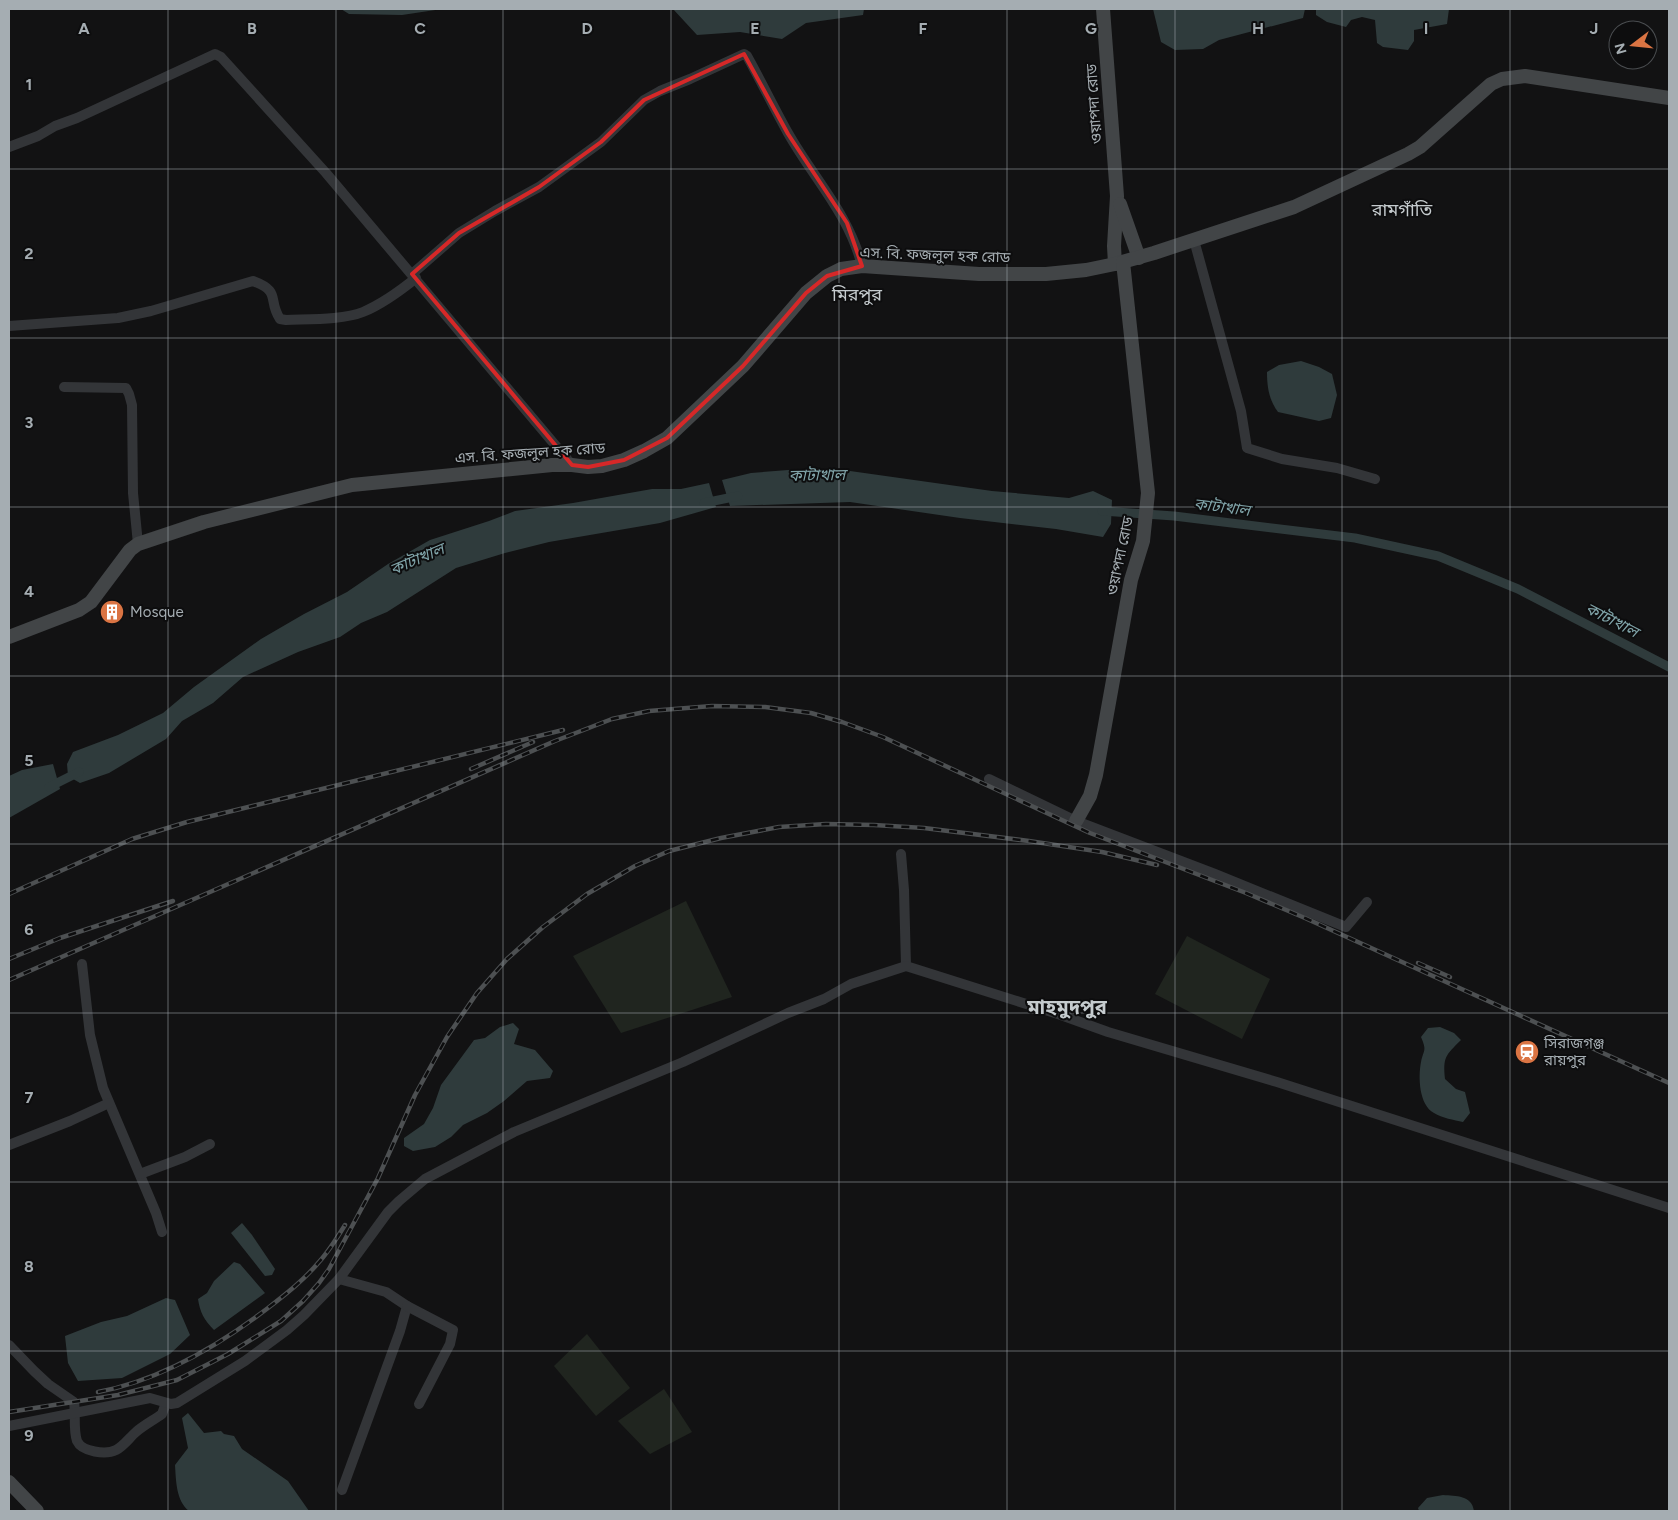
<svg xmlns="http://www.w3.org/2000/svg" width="1678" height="1520" font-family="Figtree,'Noto Sans Bengali',sans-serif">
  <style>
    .green { fill: #20251f }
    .water { fill: #2f3b3c }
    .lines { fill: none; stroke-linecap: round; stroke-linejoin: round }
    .canal { stroke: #2f3b3c; stroke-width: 9 }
    .street { stroke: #333538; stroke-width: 10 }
    .secondary { stroke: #424547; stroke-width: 14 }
    .rail-casing { stroke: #4d5052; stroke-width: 4.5 }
    .rail { stroke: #0d0d0e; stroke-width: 2.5; stroke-dasharray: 8; stroke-linecap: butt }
    .marked { fill: none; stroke: #d62828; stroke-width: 4; stroke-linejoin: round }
    .grid { fill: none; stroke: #a5adb2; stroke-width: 1; stroke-opacity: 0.55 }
    .labels { text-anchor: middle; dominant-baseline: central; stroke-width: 4; stroke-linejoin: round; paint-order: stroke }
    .street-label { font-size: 15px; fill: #a5adb2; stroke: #0d0d0e }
    .poi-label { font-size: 15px; fill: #a5adb2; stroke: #0d0d0e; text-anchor: start }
    .water-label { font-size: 16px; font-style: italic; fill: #80a4a9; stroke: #0d0d0e }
    .quarter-label { font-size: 18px; fill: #c5cbce; stroke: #0d0d0e }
    .district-label { font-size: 20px; font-weight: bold; fill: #c5cbce; stroke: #0d0d0e }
    .grid-label { font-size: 16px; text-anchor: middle; font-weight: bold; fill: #a5adb2; stroke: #0d0d0e; stroke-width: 4; stroke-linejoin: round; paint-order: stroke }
  </style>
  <rect width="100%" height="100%" fill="#121213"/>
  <g class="green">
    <path d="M 686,901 L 732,997 L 621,1033 L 573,956 Z"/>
    <path d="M 1187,936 L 1270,979 L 1242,1039 L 1155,994 Z"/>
    <path d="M 587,1334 L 630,1388 L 596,1416 L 554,1366 Z"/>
    <path d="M 664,1389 L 692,1432 L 650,1454 L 618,1421 Z"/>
  </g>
  <g class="water">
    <path d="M 341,9 L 442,9 L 402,15 L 349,14 Z"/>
    <path d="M 673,9 L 864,9 L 863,15 L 806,23 L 782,39 L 740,32 L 697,35 Z"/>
    <path d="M 1153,9 L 1305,9 L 1303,18 L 1219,40 L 1203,49 L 1175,50 L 1161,42 Z"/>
    <path d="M 1316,9 L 1449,9 L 1447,24 L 1414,30 L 1414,41 L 1408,50 L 1383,47 L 1377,43 L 1375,20 L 1362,17 L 1351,20 L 1346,27 L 1327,22 L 1316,15 Z"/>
    <path d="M 1301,361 L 1319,367 L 1332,374 L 1337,395 L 1331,418 L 1319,421 L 1278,412 C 1269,400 1267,387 1267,372 L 1279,365 Z"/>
    <path d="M 801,469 L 843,470 L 992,491 L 1069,498 L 1093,491 L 1112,500 L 1111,524 L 1103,537 L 1056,529 L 960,518 L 850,502 L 730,506 L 722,480 L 751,473 Z"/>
    <path d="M 709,483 L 716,507 L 660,523 L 549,542 L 505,553 L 456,568 L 387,612 L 361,623 L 340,637 L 298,652 L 243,677 L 213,703 L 182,721 L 166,739 L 109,773 L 80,783 L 68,776 L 67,764 L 73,752 L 118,735 L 163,713 L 194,687 L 261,639 L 304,614 L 347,592 L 388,564 L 430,540 L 489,521 L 515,511 L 573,503 L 652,489 L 681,489 Z"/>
    <path d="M 53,764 L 60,789 L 9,818 L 9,776 L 22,770 Z"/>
    <path d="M 513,1023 L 519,1029 L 514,1044 L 535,1050 L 553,1071 L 550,1078 L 527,1081 L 504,1101 L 487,1113 L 463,1125 L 451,1137 L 435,1147 L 413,1151 L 404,1146 L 404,1138 L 424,1124 L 433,1108 L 441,1085 L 474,1040 L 485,1038 L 500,1027 Z"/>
    <path d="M 1440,1027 L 1454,1033 L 1461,1040 C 1445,1056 1443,1057 1445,1079 L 1456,1089 L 1465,1092 L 1470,1113 L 1463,1122 C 1454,1120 1442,1118 1434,1113 C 1419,1105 1418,1077 1421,1062 C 1424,1049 1427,1051 1421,1037 L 1428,1028 Z"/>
    <path d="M 242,1223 L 252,1235 L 275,1269 L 272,1275 L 265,1276 L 231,1233 Z"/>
    <path d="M 234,1262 L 240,1264 L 265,1293 L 214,1330 C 204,1320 200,1312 198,1299 L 207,1293 L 214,1281 Z"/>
    <path d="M 166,1298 L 175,1300 L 190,1335 L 170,1354 L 122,1378 L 78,1381 L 68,1363 L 65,1336 L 101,1322 L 127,1316 Z"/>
    <path d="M 188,1413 L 204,1433 L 221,1431 L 224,1434 L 234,1436 L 242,1449 L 288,1481 L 309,1511 L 189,1511 C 176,1501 176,1480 175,1465 L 188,1448 L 182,1418 Z"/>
    <path d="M 1443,1495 C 1456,1496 1472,1495 1474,1511 L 1419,1511 L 1418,1508 L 1427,1498 Z"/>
  </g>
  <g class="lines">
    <g class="canal">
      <path d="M 704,503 L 738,496"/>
      <path d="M 1102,511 L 1174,516 L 1355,538 L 1438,556 L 1518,589 L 1669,667"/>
      <path d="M 49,787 L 79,772"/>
    </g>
    <g class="street">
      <path d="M 9,147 L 38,136 L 55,126 L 77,118 L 215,54 L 221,57 L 326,173 L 572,465"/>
      <path d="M 1194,240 L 1241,411 L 1247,448 L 1282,459 L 1337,468 L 1375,479"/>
      <path d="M 412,274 L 459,233 L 495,211 L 539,187 L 601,142 L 644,100 L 660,91 L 690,79 L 744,54 L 747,56 C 761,81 774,108 788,133 C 814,179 849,214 862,266"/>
      <path d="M 9,326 L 118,318 L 151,311 L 253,281 C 282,292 267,299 280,319 L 286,320 C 307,319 344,320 363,312 C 382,304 400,291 416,278"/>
      <path d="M 64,387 L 126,388 L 129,394 L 132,405 L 133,493 L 138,544"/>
      <path d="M 989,779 L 1076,821 L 1215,874 L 1346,927 L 1367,902"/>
      <path d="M 901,854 L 904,890 L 906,966 L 1058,1014 L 1108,1032 L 1277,1082 L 1669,1208"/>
      <path d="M 82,964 L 90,1035 L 103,1088 L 156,1213 L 162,1232"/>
      <path d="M 9,1145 L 70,1121 L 109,1103"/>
      <path d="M 140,1174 L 185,1157 L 210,1144"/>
      <path d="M 339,1279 L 386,1292 L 407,1306 L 400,1331 L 342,1490"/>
      <path d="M 407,1306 L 453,1330 L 450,1344 L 419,1404"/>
      <path d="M 9,1345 L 34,1371 L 48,1384 L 74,1402 C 76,1415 73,1429 77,1441 C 82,1452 106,1455 116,1450 C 124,1446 130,1437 136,1432 C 144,1425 154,1420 162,1414 L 166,1403"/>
      <path d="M 9,1426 L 150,1398 L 171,1404 L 177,1403 L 245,1361 L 287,1330 L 304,1315 L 339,1279 L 388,1212 L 399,1201 L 425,1179 L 514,1132 L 683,1062 L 788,1013 L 824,999 L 851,984 L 906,966"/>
    </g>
    <g class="secondary">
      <path d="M 1103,9 L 1117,196 L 1114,246 L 1115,264"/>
      <path d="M 1120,204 L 1139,258"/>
      <path d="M 9,637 L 79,610 L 91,602 L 130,550 L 138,544 L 204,522 L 352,485 L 552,465 L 572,465 L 588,467 L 602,466 L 624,460 L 644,451 L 667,438 L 743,366 L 806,293 L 827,276 L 841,269 L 862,266 L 979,274 L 1046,274 L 1086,270 L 1115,264 L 1154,253 L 1294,207 L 1408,154 L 1420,147 L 1491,84 L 1502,79 L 1525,76 L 1669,98"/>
      <path d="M 1076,821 L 1090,796 L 1096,775 L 1131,580 L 1143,541 L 1148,493 L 1123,262"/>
      <path d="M 9,1482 L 37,1511"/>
    </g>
    <g class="rail-casing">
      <g id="rail">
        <path d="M 471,769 L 533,742"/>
        <path d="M 9,894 L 132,839 L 187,822 L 563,730"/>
        <path d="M 9,959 L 60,938 L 173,901"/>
        <path d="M 1418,963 L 1450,977"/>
        <path d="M 9,980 L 555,741 L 612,719 L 649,711 L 712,706 L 765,707 L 811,713 L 842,722 L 883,737 L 1090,833 L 1246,893 L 1305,918 L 1669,1083"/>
        <path d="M 98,1392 C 161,1380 218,1346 268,1308 C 286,1294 304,1280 319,1262 C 329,1251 337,1238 345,1225"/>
        <path d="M 9,1412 L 118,1395 L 177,1380 L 228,1354 L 281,1321 L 303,1301 L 319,1283 L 329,1269 L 378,1178 L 415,1095 L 447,1037 L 477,993 L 507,959 L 543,927 L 587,894 L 635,866 L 669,851 L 721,838 L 779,827 L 826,824 L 874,825 L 924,828 L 1029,841 L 1102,852 L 1157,865"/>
      </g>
    </g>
    <use href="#rail" class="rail"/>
  </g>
  <path class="marked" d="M 744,54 L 788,134 L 847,223 L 862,266 L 827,276 L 806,293 L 743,366 L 667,438 L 624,460 L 588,467 L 572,465 L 412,274 L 459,233 L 539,187 L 601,142 L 644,100 Z"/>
  <path class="grid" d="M 168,9 L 168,1511M 336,9 L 336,1511M 503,9 L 503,1511M 671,9 L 671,1511M 839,9 L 839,1511M 1007,9 L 1007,1511M 1175,9 L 1175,1511M 1342,9 L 1342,1511M 1510,9 L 1510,1511M 9,169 L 1669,169M 9,338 L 1669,338M 9,507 L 1669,507M 9,676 L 1669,676M 9,844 L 1669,844M 9,1013 L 1669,1013M 9,1182 L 1669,1182M 9,1351 L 1669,1351"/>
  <defs>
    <g id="building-disc" transform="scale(1.25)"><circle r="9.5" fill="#da7443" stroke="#0d0d0e"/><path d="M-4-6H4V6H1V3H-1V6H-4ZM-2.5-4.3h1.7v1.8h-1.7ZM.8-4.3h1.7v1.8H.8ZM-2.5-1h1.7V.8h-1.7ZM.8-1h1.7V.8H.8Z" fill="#fff"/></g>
    <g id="station-disc" transform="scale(1.25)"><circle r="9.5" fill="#da7443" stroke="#0d0d0e"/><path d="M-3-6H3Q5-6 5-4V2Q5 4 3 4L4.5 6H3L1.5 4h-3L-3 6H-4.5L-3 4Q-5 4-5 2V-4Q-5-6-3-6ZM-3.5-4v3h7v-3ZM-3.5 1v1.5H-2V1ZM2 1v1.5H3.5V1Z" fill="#fff"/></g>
  </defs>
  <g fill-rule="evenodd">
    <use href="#building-disc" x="112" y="612"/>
    <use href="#station-disc" x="1527" y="1052"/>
  </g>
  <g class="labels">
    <g class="street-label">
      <text transform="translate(1094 104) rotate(-94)">ওয়াপদা রোড</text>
      <text transform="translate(935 255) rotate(2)">এস. বি. ফজলুল হক রোড</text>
      <text transform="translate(530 453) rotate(-4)">এস. বি. ফজলুল হক রোড</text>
      <text transform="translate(1120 556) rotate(-78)">ওয়াপদা রোড</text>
    </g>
    <g class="poi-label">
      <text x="130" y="612">Mosque</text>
      <text x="1544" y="1043">সিরাজগঞ্জ<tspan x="1544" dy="17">রায়পুর</tspan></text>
    </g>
    <g class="water-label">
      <text transform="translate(817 475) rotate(-1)">কাটাখাল</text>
      <text transform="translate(1222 507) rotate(7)">কাটাখাল</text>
      <text transform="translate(417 559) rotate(-23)">কাটাখাল</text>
      <text transform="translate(1612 620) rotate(27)">কাটাখাল</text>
    </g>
    <g class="quarter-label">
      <text x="1402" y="210">রামগাঁতি</text>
      <text x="857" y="295">মিরপুর</text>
    </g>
    <g class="district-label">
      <text x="1067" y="1007">মাহমুদপুর</text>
    </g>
  </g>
  <g class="grid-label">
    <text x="84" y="34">A</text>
    <text x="252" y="34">B</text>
    <text x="420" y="34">C</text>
    <text x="587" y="34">D</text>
    <text x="755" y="34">E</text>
    <text x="923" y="34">F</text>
    <text x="1091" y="34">G</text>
    <text x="1258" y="34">H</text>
    <text x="1426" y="34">I</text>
    <text x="1594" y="34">J</text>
    <text x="29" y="90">1</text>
    <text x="29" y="259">2</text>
    <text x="29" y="428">3</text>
    <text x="29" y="597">4</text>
    <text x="29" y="766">5</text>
    <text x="29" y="935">6</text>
    <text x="29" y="1103">7</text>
    <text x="29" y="1272">8</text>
    <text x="29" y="1441">9</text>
  </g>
  <rect width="1678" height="1520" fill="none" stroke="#a5adb2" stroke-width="20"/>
  <g transform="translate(1633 45) rotate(254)"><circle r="24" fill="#0d0d0e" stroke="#4a4d50"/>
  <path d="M0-4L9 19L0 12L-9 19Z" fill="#da7443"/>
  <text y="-8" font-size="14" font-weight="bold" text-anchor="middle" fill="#a5adb2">N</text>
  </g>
</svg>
